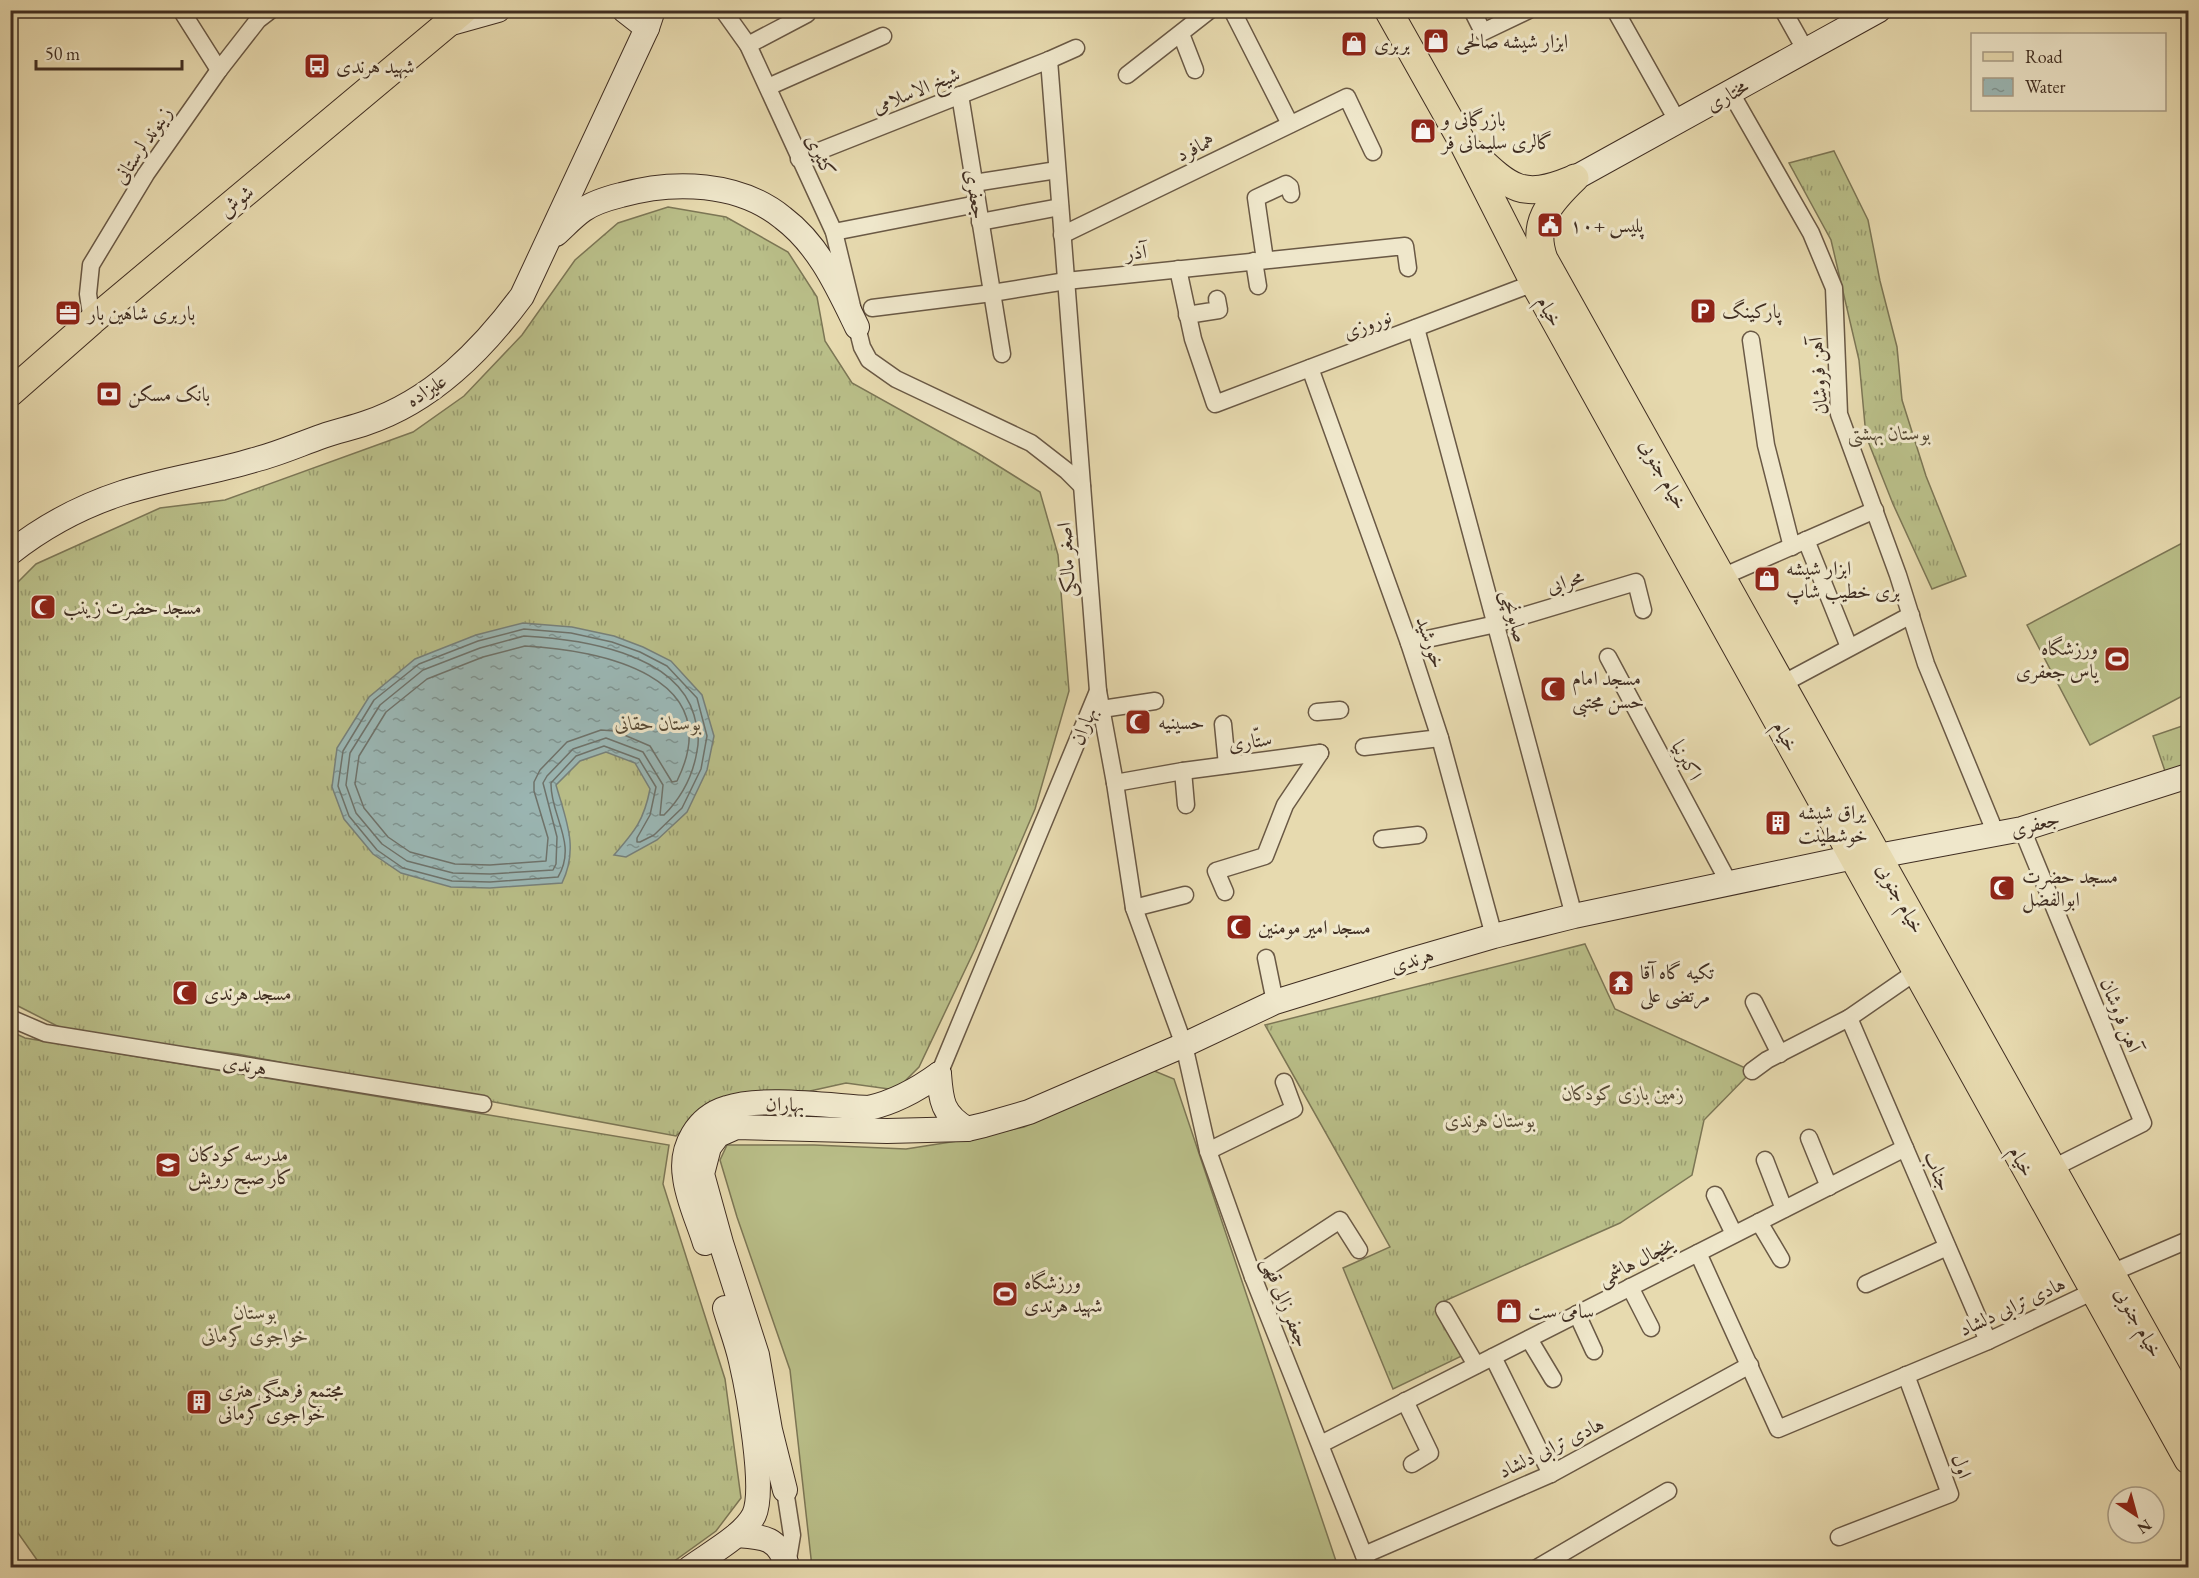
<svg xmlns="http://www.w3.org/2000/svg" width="2199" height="1578" font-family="'EB Garamond',Amiri,serif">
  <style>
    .grass { fill: url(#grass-tufts); stroke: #7c7655; stroke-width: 1.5 }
    .pitch { fill: #b9be88; stroke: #7c7655; stroke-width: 1.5 }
    .water { fill: url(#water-ripples); stroke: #77817b; stroke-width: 1.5 }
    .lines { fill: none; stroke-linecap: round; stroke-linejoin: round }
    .shore { stroke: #6e736c; stroke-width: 1.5 }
    .street-casing { stroke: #6a5945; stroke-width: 19 }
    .secondary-casing { stroke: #402e22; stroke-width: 26 }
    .primary-casing { stroke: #402e22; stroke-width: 29 }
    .street { stroke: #efe7cb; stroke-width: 16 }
    .secondary { stroke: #efe7cb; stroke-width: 24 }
    .primary { stroke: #e7daaf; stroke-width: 27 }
    .labels { text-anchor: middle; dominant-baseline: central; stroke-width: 6; stroke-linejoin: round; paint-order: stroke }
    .poi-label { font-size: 20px; fill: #402e22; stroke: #efe7cb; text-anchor: start }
    .street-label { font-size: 20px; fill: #402e22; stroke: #efe7cb }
    .park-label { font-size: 20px; font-style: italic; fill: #584b36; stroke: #efe7cb }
  </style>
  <defs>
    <pattern id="grass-tufts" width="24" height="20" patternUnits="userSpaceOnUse" patternTransform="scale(1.5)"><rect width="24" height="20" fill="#b9be88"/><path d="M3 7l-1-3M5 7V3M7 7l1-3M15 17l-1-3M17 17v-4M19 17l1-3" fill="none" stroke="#989b6f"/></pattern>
    <pattern id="water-ripples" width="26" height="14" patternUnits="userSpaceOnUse" patternTransform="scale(1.5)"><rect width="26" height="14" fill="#9bb8b6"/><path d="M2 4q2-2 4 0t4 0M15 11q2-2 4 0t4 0" fill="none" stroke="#809694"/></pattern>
  </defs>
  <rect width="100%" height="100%" fill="#e7daaf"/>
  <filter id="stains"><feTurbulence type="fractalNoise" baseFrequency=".00333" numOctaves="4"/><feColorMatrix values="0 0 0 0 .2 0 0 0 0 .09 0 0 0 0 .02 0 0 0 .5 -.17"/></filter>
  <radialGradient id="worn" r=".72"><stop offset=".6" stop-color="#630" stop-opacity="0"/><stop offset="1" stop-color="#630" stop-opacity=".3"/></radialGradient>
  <g class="grass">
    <path d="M 1834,151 L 1868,220 L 1880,281 L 1897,347 L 1902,400 L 1926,476 L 1966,576 L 1932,589 L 1893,504 L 1866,436 L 1859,360 L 1831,240 L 1789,163 Z"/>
    <path d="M 668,207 L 726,217 L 788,252 L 817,297 L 825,341 L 852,383 L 976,452 L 1040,492 L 1058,555 L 1069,691 L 1035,809 L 975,949 L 919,1067 L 896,1090 L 846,1083 L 810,1091 L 743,1093 L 709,1106 L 676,1136 L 237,1054 L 69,1032 L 18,1006 L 11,1000 L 11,589 L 36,564 L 160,508 L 225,500 L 413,432 L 464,396 L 522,335 L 575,260 L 618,223 Z"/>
    <path d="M 2188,724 L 2188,766 L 2166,774 L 2153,736 Z"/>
    <path d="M 1585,944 L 1615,1009 L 1752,1071 L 1704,1120 L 1692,1175 L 1620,1223 L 1440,1303 L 1470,1352 L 1393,1389 L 1343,1268 L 1390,1247 L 1265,1025 Z"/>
    <path d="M 10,1031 L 25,1038 L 669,1145 L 663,1184 L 725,1379 L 741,1498 L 716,1531 L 666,1567 L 42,1567 L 11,1523 Z"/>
  </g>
  <g class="pitch">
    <path d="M 2188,540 L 2188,693 L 2090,745 L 2027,625 Z"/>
    <path d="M 1152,1070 L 1174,1079 L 1338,1567 L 982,1568 L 981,1565 L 968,1568 L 812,1567 L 790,1370 L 737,1217 L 720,1160 L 727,1145 L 814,1145 L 906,1149 L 970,1139 L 1024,1127 Z"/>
  </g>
  <path class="water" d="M 523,623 L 572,627 L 614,636 L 643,647 L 671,661 L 702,695 L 714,736 L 707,770 L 687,812 L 657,840 L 626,857 L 614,855 C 635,831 644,820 650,789 L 635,763 L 606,752 L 580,761 L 556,785 C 566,820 579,848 562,883 L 490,888 L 451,887 L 401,873 L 373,854 L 344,819 L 332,787 L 337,748 L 369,697 L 415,659 L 476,635 Z"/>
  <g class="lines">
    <g class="shore">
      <path d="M 524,629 L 571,633 L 612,642 L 640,652 L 667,666 L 697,698 L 707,736 L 701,769 L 682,808 L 654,835 L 640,842 L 637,842 L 637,838 L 650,815 L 656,787 L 639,759 L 604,746 L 576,756 L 551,783 C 550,815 578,844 558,877 L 490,882 L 452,881 L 403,868 L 377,850 L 349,816 L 338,786 L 343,751 L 374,700 L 419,664 L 478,641 Z"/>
      <path d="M 524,636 C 579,639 676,652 694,715 C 697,728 700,737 697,751 C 693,775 681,798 664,815 L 660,815 L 663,785 L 643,752 L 606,738 L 573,749 L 547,776 L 543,783 L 557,837 L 556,864 L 553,870 L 490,874 L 453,873 L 407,861 L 382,844 L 356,813 L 346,785 L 350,753 L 380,705 L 423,670 L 480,648 Z"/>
      <path d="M 525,646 C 601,650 729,676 677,781 L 672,782 L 650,746 L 615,731 L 601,730 L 567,742 L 540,770 L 534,782 L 534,791 L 548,838 L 546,861 L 490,865 L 455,864 L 410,852 L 388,837 L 364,808 L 355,784 L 359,756 L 386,712 L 427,679 L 483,657 Z"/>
    </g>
    <g class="street-casing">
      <g id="street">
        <path d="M 181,10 L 219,70"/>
        <path d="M 723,10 L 748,45 L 834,232 L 857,327 L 862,347 L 869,360 L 896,379 L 1031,443 L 1067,471 L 1082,486"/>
        <path d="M 1232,10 L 1290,124"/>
        <path d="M 1472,10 L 1483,32 L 1529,10"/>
        <path d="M 1615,10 L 1678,122"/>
        <path d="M 1783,10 L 1806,51"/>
        <path d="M 1181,34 L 1195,70"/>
        <path d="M 748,45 L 807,14"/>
        <path d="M 1049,60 L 1098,691 L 1115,783 L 1134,908 L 1184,1045 L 1208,1151 L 1253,1277 L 1369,1568"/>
        <path d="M 1127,75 L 1210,10"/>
        <path d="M 768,87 L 883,36"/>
        <path d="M 1731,93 L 1811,233 L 1834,288 L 1839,414 L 1898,575 L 1926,664 L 1996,834"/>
        <path d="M 960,95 L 1002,354"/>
        <path d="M 799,159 L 1049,60 L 1076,48"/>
        <path d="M 974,183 L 1057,170"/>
        <path d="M 980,222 L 1060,207"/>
        <path d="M 834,232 L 977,204"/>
        <path d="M 1062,235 L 1347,97 L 1373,152"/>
        <path d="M 1265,260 L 1256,198 L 1286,184 L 1290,187 L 1291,194"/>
        <path d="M 1254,261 L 1258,286"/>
        <path d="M 1178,269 L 1193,339 L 1215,404 L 1534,283"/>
        <path d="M 872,308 L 992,293 L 1066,281 L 1405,246 L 1408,268"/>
        <path d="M 1187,315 L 1219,310 L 1217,299"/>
        <path d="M 92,321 L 88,294 L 91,265 L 146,174 L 219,70 L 258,20 L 271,10"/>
        <path d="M 1416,328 L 1574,916"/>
        <path d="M 1751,340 L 1766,445 L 1792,547"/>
        <path d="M 1310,368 L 1409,643 L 1440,738 L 1494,936"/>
        <path d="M 1806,540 L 1849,647"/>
        <path d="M 1722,577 L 1875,510"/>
        <path d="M 1409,643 L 1496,624 L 1636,582 L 1643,610"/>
        <path d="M 1608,657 L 1729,883"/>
        <path d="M 1782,684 L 1911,615"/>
        <path d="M 1102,709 L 1155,701"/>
        <path d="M 1317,712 L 1340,710"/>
        <path d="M 1223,724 L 1227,765"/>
        <path d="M 1364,747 L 1440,738"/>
        <path d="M 1183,771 L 1186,805"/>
        <path d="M 1115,783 L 1183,771 L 1320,753"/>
        <path d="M 2022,829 L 2143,1123 L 2053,1168"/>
        <path d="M 1382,839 L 1418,835"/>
        <path d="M 1225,892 L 1216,871 L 1265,856 L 1285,805 L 1320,753"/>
        <path d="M 1134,908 L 1185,895"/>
        <path d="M 1266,958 L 1275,1002"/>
        <path d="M 1754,1002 L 1780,1054"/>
        <path d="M 10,1018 L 45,1033 L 483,1104"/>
        <path d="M 1849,1018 L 1988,1341"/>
        <path d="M 1752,1071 L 1767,1060 L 1849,1018 L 1917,971"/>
        <path d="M 939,1074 L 1098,691"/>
        <path d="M 1809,1138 L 1829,1187"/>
        <path d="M 1208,1151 L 1294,1109 L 1284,1082"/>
        <path d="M 1765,1160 L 1784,1209"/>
        <path d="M 1715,1195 L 1734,1234"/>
        <path d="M 1759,1222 L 1781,1259"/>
        <path d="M 1698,1253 L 1778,1429 L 1988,1341 L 2094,1291"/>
        <path d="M 2111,1273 L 2188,1240"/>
        <path d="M 1253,1277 L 1340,1220 L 1359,1250"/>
        <path d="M 1866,1284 L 1947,1247"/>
        <path d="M 1630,1287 L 1651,1328"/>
        <path d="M 1444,1310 L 1476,1365"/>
        <path d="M 1577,1314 L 1594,1351"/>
        <path d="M 1529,1339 L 1553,1379"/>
        <path d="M 1493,1357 L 1551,1474"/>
        <path d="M 1405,1401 L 1430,1453 L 1412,1464"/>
        <path d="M 1321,1444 L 1905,1148"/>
        <path d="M 785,1490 L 792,1535 L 787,1565"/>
        <path d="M 1839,1537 L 1950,1494 L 1906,1375"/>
        <path d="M 1364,1555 L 1551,1474 L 1750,1365"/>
        <path d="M 1537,1568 L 1668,1491"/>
      </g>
    </g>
    <g class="secondary-casing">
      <g id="secondary">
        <path d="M 624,10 L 647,28"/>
        <path d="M 448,24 L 498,10"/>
        <path d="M 1575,178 L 1879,10"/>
        <path d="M 556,234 C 565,226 573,217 583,210 C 594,202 609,198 621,195 C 674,180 739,182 783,218 C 819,245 838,288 857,327"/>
        <path d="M 10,553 C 43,527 82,506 122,493 C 165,479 211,473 254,460 C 278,454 300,444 323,436 C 337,431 352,428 366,423 C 432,401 482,350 522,296 L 647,28 L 653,10"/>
        <path d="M 939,1074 C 941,1101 942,1114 967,1129"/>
        <path d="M 705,1243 C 699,1223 687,1198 685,1177 C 680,1147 697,1117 727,1108 C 761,1096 831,1106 869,1108 C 895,1102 917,1090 939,1074"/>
        <path d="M 785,1490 L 770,1430 L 757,1355 L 721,1243 L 702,1174 L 709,1147 L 718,1135 L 736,1127 L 887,1131 L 967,1129 L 984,1125 L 1029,1112 L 1184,1045 L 1275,1002 L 1408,961 L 1494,936 L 1574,916 L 1854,857 L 1878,856 L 2022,829 L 2188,776"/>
        <path d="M 737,1535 C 764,1537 777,1537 787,1565"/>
        <path d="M 690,1568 C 709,1554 743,1536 754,1515 C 766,1489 748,1391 741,1361 C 737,1343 730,1325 725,1308"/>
      </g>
    </g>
    <g class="primary-casing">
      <g id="primary">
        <path d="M 1388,10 L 1464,145 L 1534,283 L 2188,1460"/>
        <path d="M 1474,154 C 1510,188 1522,200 1571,180"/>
        <path d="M 1575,178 C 1549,203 1531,223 1544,259 L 2188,1411"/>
        <path d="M 10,393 L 92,321 L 464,10"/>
      </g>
    </g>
    <use href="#street" class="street"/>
    <use href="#secondary" class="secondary"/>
    <use href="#primary" class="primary"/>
  </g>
  <defs>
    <g id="shop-square" transform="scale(1.35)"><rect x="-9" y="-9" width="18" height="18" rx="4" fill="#8f2418" stroke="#efe7cb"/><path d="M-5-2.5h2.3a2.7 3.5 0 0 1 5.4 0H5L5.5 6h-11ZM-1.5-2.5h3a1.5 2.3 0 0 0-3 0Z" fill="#fff"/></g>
    <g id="bus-square" transform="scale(1.35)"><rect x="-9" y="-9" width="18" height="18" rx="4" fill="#8f2418" stroke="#efe7cb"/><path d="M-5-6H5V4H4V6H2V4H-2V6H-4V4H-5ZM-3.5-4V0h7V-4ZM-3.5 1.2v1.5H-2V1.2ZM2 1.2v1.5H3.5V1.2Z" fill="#fff"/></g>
    <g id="civic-square" transform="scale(1.35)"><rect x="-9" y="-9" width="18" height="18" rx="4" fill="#8f2418" stroke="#efe7cb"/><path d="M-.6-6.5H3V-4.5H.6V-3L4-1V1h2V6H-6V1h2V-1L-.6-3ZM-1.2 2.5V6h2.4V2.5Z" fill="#fff"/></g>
    <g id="parking-square" transform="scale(1.35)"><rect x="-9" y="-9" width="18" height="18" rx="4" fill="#8f2418" stroke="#efe7cb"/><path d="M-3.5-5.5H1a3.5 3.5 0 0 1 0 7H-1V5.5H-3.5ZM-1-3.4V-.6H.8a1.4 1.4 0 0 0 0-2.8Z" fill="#fff"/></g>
    <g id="office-square" transform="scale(1.35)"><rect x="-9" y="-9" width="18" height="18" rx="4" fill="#8f2418" stroke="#efe7cb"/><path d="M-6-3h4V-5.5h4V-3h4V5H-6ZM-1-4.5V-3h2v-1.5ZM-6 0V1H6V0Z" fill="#fff"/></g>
    <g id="bank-square" transform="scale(1.35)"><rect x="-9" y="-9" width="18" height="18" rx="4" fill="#8f2418" stroke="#efe7cb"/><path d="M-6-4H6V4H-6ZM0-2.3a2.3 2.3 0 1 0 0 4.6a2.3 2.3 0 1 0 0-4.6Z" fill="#fff"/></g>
    <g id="mosque-square" transform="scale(1.35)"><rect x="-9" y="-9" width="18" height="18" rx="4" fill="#8f2418" stroke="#efe7cb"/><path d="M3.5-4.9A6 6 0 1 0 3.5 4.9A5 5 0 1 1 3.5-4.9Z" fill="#fff"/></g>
    <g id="stadium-square" transform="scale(1.35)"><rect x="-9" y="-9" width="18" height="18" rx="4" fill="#8f2418" stroke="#efe7cb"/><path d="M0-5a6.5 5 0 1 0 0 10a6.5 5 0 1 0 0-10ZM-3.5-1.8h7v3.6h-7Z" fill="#fff"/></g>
    <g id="building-square" transform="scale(1.35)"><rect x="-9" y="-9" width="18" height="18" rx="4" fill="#8f2418" stroke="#efe7cb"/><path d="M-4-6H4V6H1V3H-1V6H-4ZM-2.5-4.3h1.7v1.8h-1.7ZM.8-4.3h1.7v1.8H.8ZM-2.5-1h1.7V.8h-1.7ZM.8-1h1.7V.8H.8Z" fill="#fff"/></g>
    <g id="temple-square" transform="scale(1.35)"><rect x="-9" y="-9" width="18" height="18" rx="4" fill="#8f2418" stroke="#efe7cb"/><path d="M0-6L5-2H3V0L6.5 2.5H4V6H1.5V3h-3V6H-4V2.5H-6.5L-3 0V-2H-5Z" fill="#fff"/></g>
    <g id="school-square" transform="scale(1.35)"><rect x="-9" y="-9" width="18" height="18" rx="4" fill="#8f2418" stroke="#efe7cb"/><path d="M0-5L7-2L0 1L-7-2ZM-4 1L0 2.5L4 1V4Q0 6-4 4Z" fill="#fff"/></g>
  </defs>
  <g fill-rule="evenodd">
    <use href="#shop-square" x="1436" y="41"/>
    <use href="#shop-square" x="1354" y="44"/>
    <use href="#bus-square" x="317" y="66"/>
    <use href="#shop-square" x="1423" y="131"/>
    <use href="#civic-square" x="1550" y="225"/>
    <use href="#parking-square" x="1703" y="311"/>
    <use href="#office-square" x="68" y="313"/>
    <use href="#bank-square" x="109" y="394"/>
    <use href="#shop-square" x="1767" y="579"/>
    <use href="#mosque-square" x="43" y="607"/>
    <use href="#stadium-square" x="2117" y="659"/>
    <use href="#mosque-square" x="1553" y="689"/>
    <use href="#mosque-square" x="1138" y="722"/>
    <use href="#building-square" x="1778" y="823"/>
    <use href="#mosque-square" x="2002" y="888"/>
    <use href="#mosque-square" x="1239" y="927"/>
    <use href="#temple-square" x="1621" y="983"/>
    <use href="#mosque-square" x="185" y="993"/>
    <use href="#school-square" x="168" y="1165"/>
    <use href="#stadium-square" x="1005" y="1294"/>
    <use href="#shop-square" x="1509" y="1311"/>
    <use href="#building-square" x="199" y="1402"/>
  </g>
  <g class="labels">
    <g class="poi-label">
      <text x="1456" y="41">ابزار شیشه صالحی</text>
      <text x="1374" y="44">بربری</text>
      <text x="336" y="66">شهید هرندی</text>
      <text x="1442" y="119">بازرگانی و<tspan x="1442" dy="23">گالری سلیمانی فر</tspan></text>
      <text x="1570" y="225">پلیس +۱۰</text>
      <text x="1722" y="311">پارکینگ</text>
      <text x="88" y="313">باربری شاهین بار</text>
      <text x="128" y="394">بانک مسکن</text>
      <text x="1786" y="568">ابزار شیشه<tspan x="1786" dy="23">بری خطیب شاپ</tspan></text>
      <text x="63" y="607">مسجد حضرت زینب</text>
      <text x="2098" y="648" text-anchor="end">ورزشگاه<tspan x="2098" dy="23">یاس جعفری</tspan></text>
      <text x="1572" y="678">مسجد امام<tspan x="1572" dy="23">حسن مجتبی</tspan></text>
      <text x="1158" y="722">حسینیه</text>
      <text x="1798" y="812">یراق شیشه<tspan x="1798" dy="23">خوشطینت</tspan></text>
      <text x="2022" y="876">مسجد حضرت<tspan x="2022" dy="23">ابوالفضل</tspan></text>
      <text x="1258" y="927">مسجد امیر مومنین</text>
      <text x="1640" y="972">تکیه گاه آقا<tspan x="1640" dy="23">مرتضی علی</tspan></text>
      <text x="204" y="993">مسجد هرندی</text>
      <text x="188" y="1154">مدرسه کودکان<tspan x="188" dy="23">کار صبح رویش</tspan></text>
      <text x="1024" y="1282">ورزشگاه<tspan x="1024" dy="23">شهید هرندی</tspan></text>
      <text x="1528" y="1311">سامی ست</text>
      <text x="218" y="1390">مجتمع فرهنگی هنری<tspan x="218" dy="23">خواجوی كرمانی</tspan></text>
    </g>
    <g class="street-label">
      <text transform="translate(916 90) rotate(-22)">شیخ الاسلامی</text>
      <text transform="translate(1727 95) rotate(-29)">مختاری</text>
      <text transform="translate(142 145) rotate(-56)">زینوند لرستانی</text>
      <text transform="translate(1195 147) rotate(-26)">همافرد</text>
      <text transform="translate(821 155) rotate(65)">کثیری</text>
      <text transform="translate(976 194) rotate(81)">جعفری</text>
      <text transform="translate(236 201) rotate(-40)">شوش</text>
      <text transform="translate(1136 252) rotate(-6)">آذر</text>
      <text transform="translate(1550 311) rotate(61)">خیام</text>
      <text transform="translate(1367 324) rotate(-21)">نوروزی</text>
      <text transform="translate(1818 376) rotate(-94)">آهن فروشان</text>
      <text transform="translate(426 390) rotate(-33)">علیزاده</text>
      <text transform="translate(1664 474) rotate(61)">خیام جنوبی</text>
      <text transform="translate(1066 560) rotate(-94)">اصغر مالکی</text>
      <text transform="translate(1565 581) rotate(-17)">محرابی</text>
      <text transform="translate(1515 616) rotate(75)">صابونچی</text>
      <text transform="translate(1431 642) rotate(71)">خورشید</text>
      <text transform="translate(1083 726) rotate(-68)">بهاران</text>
      <text transform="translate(1786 736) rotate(61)">خیام</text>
      <text transform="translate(1250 741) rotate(-8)">ستّاری</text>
      <text transform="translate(1687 760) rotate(62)">اکبرنیا</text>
      <text transform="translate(2035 824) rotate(-15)">جعفری</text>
      <text transform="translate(1901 898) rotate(61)">خیام جنوبی</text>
      <text transform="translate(1412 960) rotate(-17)">هرندی</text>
      <text transform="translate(2121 1015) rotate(68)">آهن فروشان</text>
      <text transform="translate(245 1065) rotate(9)">هرندی</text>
      <text transform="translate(785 1104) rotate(2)">بهاران</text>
      <text transform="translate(2022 1161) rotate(61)">خیام</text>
      <text transform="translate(1938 1171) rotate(67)">جناب</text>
      <text transform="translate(1636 1261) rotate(-27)">یخچال هاشمی</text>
      <text transform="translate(1286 1302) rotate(68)">جعفر زالی قهی</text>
      <text transform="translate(2012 1306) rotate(-25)">هادی ترابی دلشاد</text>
      <text transform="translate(2139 1322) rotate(61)">خیام جنوبی</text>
      <text transform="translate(1551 1447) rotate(-26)">هادی ترابی دلشاد</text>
      <text transform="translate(1962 1466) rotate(70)">اول</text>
    </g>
    <g class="park-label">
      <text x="1889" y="433">بوستان بهشتی</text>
      <text x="658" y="723">بوستان حقانی</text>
      <text x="1623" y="1093">زمین بازی کودکان</text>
      <text x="1490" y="1120">بوستان هرندی</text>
      <text x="255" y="1312">بوستان<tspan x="255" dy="23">خواجوی کرمانی</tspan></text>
    </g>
  </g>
  <rect width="2199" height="1578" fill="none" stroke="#e7daaf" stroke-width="36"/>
  <rect x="12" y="12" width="2175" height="1554" fill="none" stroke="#402e22" stroke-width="3"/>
  <rect x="18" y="18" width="2163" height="1542" fill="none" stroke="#402e22" stroke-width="1.5"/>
  <rect x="1971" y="33" width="195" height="78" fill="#efe7cb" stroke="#a99d87" stroke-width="1.5"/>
  <rect x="1983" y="52" width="30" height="9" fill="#e7daaf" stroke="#a99d87" stroke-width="1.5"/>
  <text x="2025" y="63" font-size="18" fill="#402e22">Road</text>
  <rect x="1983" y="78" width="30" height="18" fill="url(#water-ripples)" stroke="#a99d87" stroke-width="1.5"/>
  <text x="2025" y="93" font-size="18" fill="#402e22">Water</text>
  <g transform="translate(2136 1515) rotate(144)"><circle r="28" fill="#efe7cb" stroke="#a99d87" stroke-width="1.5"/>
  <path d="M0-4.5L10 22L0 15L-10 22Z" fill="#8f2418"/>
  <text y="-9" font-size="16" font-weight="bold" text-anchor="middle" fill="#402e22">N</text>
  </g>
  <path d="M36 60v9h146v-9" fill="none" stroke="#402e22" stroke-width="3"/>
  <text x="45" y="60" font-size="18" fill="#402e22" stroke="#efe7cb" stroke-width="4.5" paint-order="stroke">50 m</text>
  <rect width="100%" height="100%" filter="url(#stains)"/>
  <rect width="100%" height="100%" fill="url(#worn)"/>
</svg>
